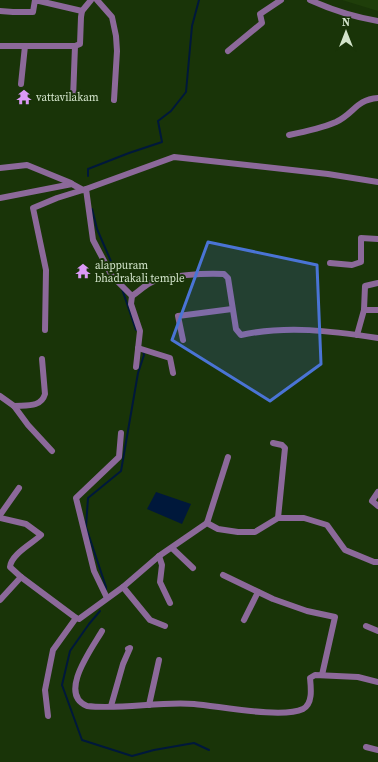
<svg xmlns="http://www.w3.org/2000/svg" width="378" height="762" font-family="'Source Serif 4',serif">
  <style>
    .built { fill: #1f3e0a }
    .water { fill: #00183b }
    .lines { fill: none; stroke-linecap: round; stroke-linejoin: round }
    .stream { stroke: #00183b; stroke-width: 2 }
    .minor { stroke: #8c699a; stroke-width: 6 }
    .marked { fill: #4a74d5; fill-opacity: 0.2; stroke: #4a74d5; stroke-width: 3; stroke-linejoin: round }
    .labels { text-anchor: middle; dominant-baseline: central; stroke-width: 4; stroke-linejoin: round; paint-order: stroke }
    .poi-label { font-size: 11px; fill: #d3e4cb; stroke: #193408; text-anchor: start }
  </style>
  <rect width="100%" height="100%" fill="#193408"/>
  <path class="built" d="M 342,0 L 378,0 L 378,11 Z"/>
  <path class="water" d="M 156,492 L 191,504 L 182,524 L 147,509 Z"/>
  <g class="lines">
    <g class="stream">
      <path d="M 88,176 L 88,169 L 129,153 L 162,142 L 158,121 L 171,111 L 186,92 L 192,26 L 199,0"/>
      <path d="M 92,209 L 97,229 L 113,266"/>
      <path d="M 122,289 L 136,330"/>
      <path d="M 106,590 L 106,587 L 86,527 L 88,498 L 121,471 L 138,373 L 144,355 L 143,351"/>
      <path d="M 100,611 L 89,624 L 70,651 L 62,685 L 82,740 L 132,756 L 154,750 L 194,743 L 209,750"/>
    </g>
    <g class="minor">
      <path d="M 97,0 L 112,17 L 116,36 L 117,51 L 114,100"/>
      <path d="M 310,0 C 332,10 354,17 378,21"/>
      <path d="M 0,11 L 13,12 L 33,12 L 35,0 L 82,11"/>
      <path d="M 0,46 L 75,46 L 73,99"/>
      <path d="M 75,46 L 80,44 L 81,17 L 82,11 L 91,0"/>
      <path d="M 228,51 L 262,23 L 260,14 L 281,0"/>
      <path d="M 21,84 L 25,46"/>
      <path d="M 289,135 C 304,132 322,128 336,122 C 355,113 355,100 378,98"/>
      <path d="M 0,168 L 27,165 L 71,183"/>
      <path d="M 378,182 L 328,174 L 174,157 L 86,189 L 93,240 L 112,276 L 132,296 C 138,292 144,286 150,283 C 166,275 206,273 224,274 L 228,278 L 236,329 L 241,335 C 288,325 331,331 378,338"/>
      <path d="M 0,198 L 72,184 L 83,190"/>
      <path d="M 330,263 L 352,265 L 361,262 L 361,238 L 378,239"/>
      <path d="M 132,296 L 131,304 L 140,331 L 136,367"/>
      <path d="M 364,310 L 378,310"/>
      <path d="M 45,330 L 46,270 L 33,208 L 57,198 L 86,189"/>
      <path d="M 357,335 L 364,310 L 365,286 L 378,283"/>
      <path d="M 183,340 L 178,316 L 232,309"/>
      <path d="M 138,348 L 170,358 L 173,373"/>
      <path d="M 0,396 L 14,406 L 28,425 L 52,451"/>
      <path d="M 14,406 C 26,405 41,408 45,394 L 42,359"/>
      <path d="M 273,443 L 282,445 L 285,448 L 278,518"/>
      <path d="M 378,492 L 372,501 L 378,506"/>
      <path d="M 0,515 L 19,488"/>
      <path d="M 0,518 L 26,524 L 41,535 C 33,543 11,554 10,567 L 21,577 L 76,618 L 79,619 L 123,587 L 159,556 L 207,523 L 218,529 L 238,532 L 255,532 L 278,518 L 304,518 L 327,525 L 345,550 L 374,562 L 378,562"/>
      <path d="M 207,523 L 228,457"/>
      <path d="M 172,548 L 193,568"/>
      <path d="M 159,556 L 162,565 L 160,582 L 170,603"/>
      <path d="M 223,575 L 273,599 L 307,611 L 335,617 L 322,675"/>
      <path d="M 123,587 L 150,620 L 165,626"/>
      <path d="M 107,598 L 94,571 L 76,498 L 119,457 L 121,433"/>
      <path d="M 0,600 L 21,577"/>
      <path d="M 244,620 L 258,592"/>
      <path d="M 366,626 L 378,631"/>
      <path d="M 102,631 C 93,647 57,694 87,706 C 121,710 160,701 194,704 C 219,706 282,719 303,709 C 313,704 311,688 310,678 L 315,675 L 358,677 L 378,682"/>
      <path d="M 149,705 L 159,660"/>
      <path d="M 111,706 L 123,664 L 130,648 L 128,649"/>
      <path d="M 48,716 L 45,690 L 53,650 L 76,618"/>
      <path d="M 366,747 L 378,750"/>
    </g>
  </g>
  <path class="marked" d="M 208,242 L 317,265 L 321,364 L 270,401 L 172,340 Z"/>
  <defs>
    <g id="temple-bare" transform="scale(1.2)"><path d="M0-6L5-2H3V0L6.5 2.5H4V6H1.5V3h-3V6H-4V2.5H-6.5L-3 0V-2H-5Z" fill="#db99f6" stroke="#193408" stroke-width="2.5" paint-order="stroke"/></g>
  </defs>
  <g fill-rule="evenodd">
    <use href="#temple-bare" x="24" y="97"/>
    <use href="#temple-bare" x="83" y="271"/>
  </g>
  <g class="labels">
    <g class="poi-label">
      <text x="36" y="97">vattavilakam</text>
      <text x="95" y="265">alappuram<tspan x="95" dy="13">bhadrakali temple</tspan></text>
    </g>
  </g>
  <g transform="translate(346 32)" stroke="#193408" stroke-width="3" paint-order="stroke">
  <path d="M0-3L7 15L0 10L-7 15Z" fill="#d3e4cb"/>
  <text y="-6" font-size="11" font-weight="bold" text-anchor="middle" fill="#d3e4cb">N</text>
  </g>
</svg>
